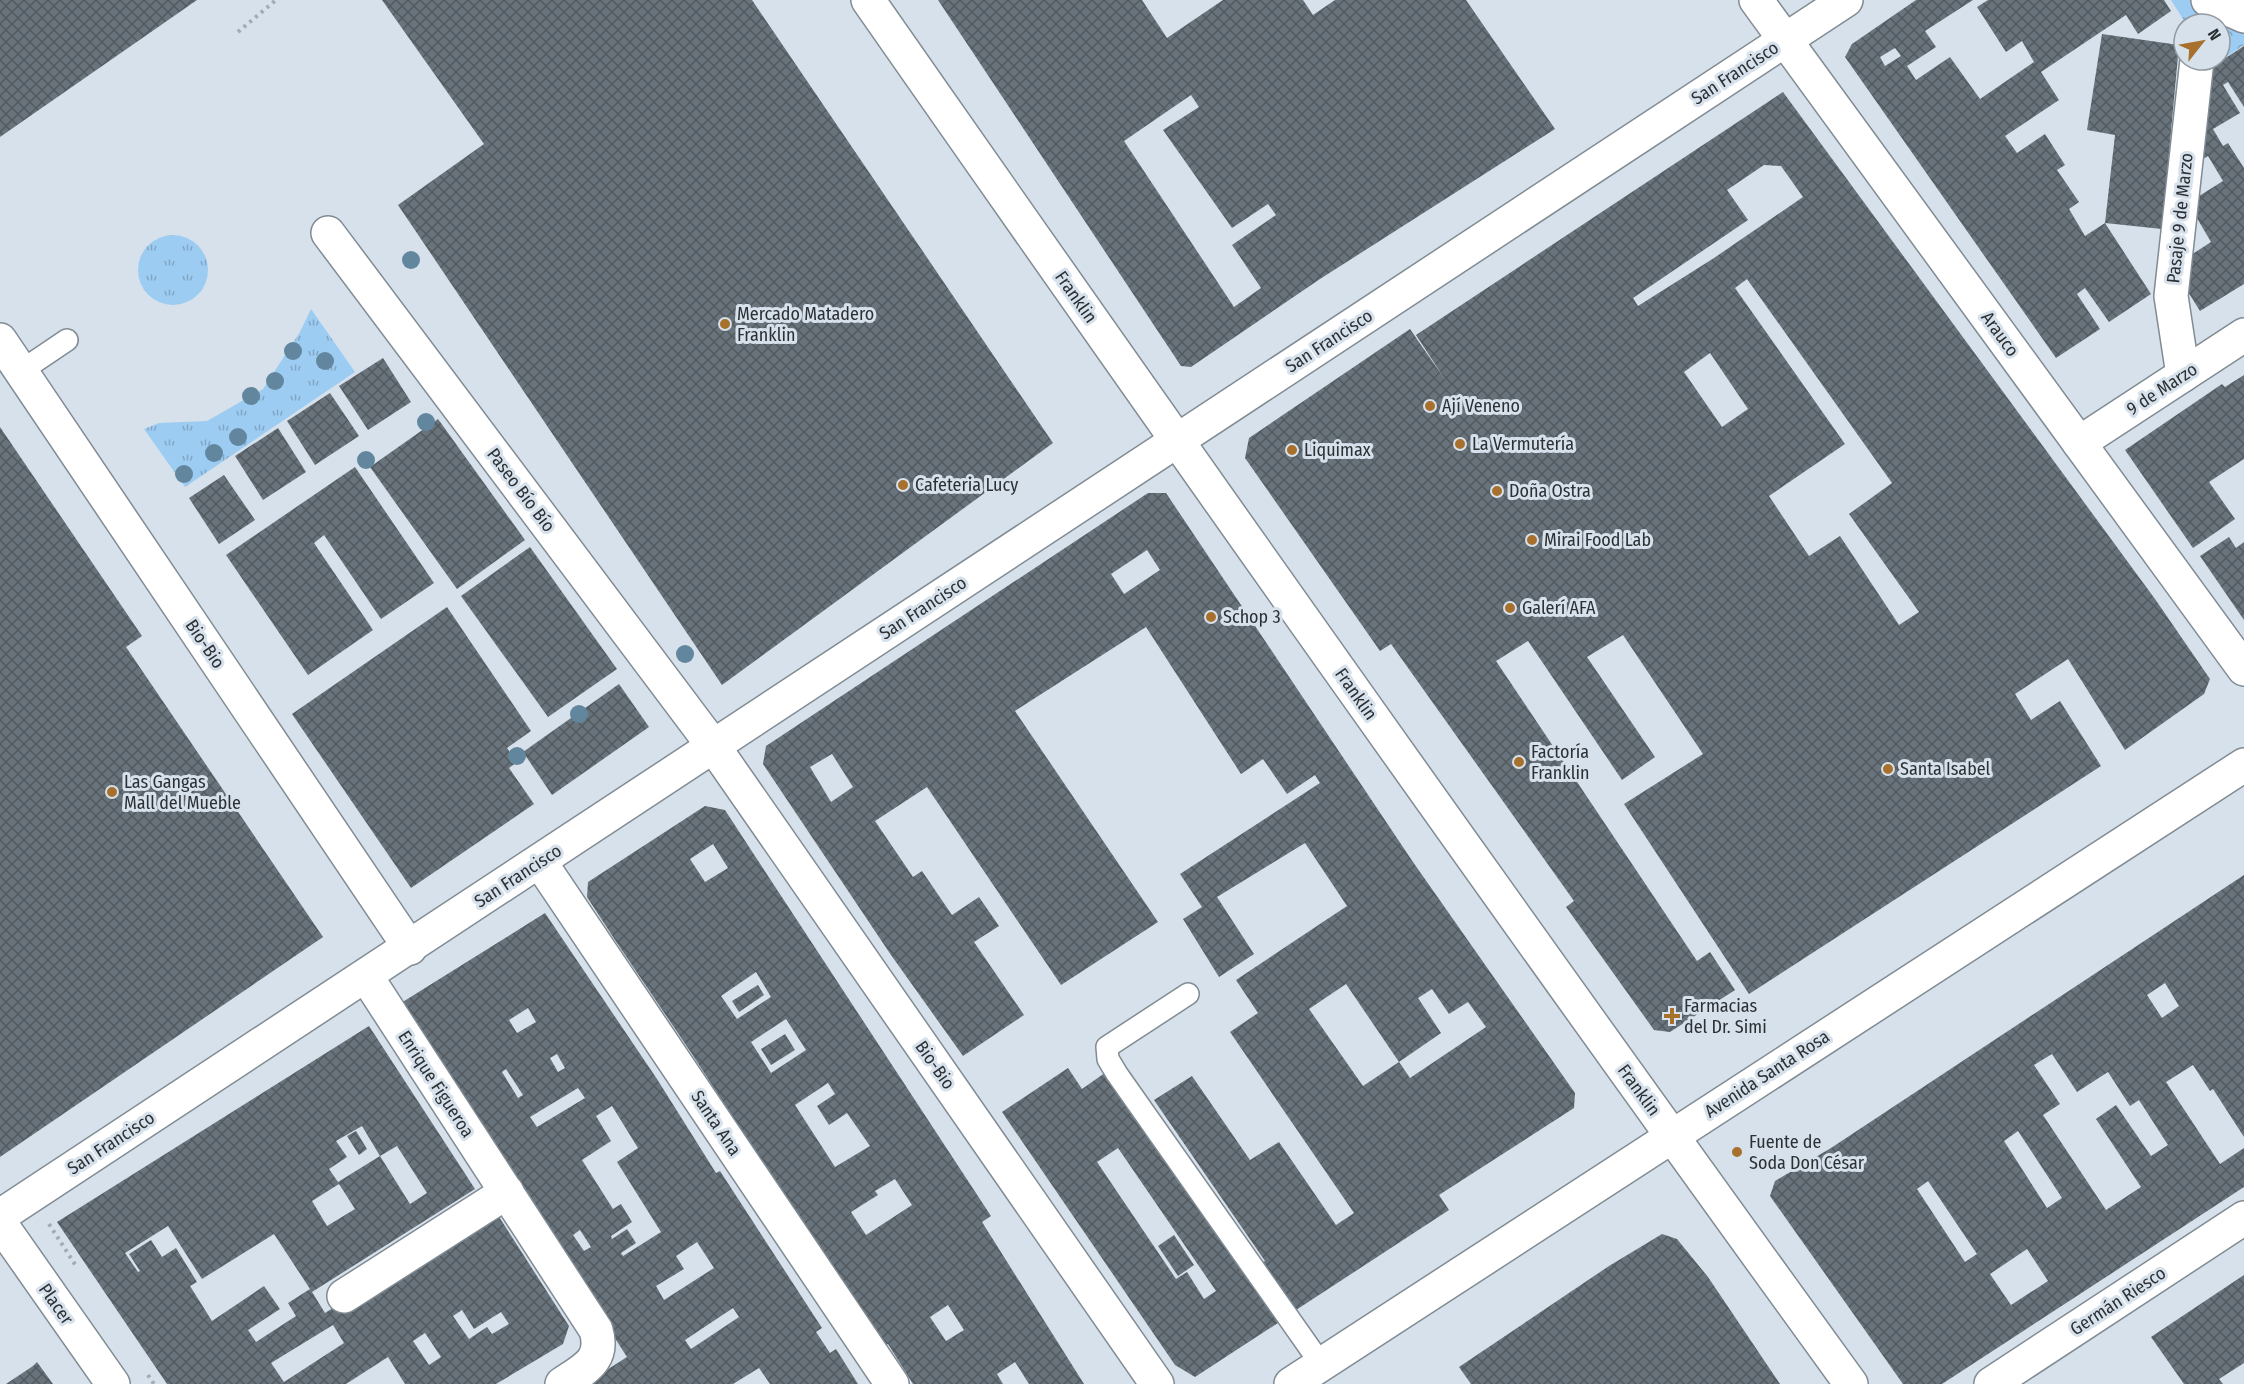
<svg xmlns="http://www.w3.org/2000/svg" width="2244" height="1384" font-family="'Fira Sans Condensed',sans-serif">
  <style>
    .grass { fill: url(#grass-tufts) }
    .park { fill: url(#park-crowns); fill-rule: evenodd }
    .building { fill: url(#building-cross-hatch); fill-rule: evenodd }
    .lines { fill: none; stroke-linecap: round; stroke-linejoin: round }
    .lane-casing { stroke: #808b93; stroke-width: 24 }
    .street-casing { stroke: #808b93; stroke-width: 36 }
    .secondary-casing { stroke: #808b93; stroke-width: 36 }
    .path { stroke: #a3abb4; stroke-width: 4; stroke-dasharray: 3 4.5; stroke-linecap: butt }
    .lane { stroke: #fff; stroke-width: 21 }
    .street { stroke: #fff; stroke-width: 33 }
    .secondary { stroke: #fff; stroke-width: 33 }
    .tree { fill: #62869d }
    .poi-dot { fill: #a7702c; stroke: #d6e1eb; stroke-width: 2 }
    .labels { text-anchor: middle; dominant-baseline: central; stroke-width: 6; stroke-linejoin: round; paint-order: stroke }
    .street-label { font-size: 18px; fill: #2c3034; stroke: #d6e1eb }
    .poi-label { font-size: 18px; fill: #2c3034; stroke: #d6e1eb; text-anchor: start }
  </style>
  <defs>
    <pattern id="grass-tufts" width="24" height="20" patternUnits="userSpaceOnUse" patternTransform="scale(1.5)"><rect width="24" height="20" fill="#9dccf3"/><path d="M3 7l-1-3M5 7V3M7 7l1-3M15 17l-1-3M17 17v-4M19 17l1-3" fill="none" stroke="#80a6c6"/></pattern>
    <pattern id="park-crowns" width="20" height="18" patternUnits="userSpaceOnUse" patternTransform="scale(1.5)"><rect width="20" height="18" fill="#9dccf3"/><path d="M2 6a3 3 0 1 1 6 0M12 15a3 3 0 1 1 6 0" fill="none" stroke="#80a6c6"/></pattern>
    <pattern id="building-cross-hatch" width="8" height="8" patternUnits="userSpaceOnUse" patternTransform="scale(1.5)"><rect width="8" height="8" fill="#69737b"/><path d="M0 0l8 8M0 8l8-8" fill="none" stroke="#525a60"/></pattern>
  </defs>
  <rect width="100%" height="100%" fill="#d6e1eb"/>
  <g class="grass">
    <circle cx="173" cy="270" r="35"/>
    <path d="M 311,309 L 355,372 L 185,487 L 144,429 L 159,423 L 207,421 L 263,389 L 300,332 Z"/>
  </g>
  <path class="park" d="M 2171,0 L 2244,0 L 2244,45 L 2177,89 L 2183,19 ZM 2184,24 L 2220,24 L 2220,60 L 2184,60 Z"/>
  <g class="building">
    <path d="M 0,0 L 197,0 L 0,137 Z"/>
    <path d="M 382,0 L 752,0 L 1053,443 L 722,685 L 398,205 L 484,144 Z"/>
    <path d="M 938,0 L 1142,0 L 1167,38 L 1223,0 L 1303,0 L 1313,15 L 1335,0 L 1466,0 L 1555,129 L 1320,279 L 1191,367 L 1181,366 ZM 1191,95 L 1199,107 L 1163,130 L 1232,228 L 1268,204 L 1276,215 L 1232,245 L 1261,288 L 1234,307 L 1124,141 Z"/>
    <path d="M 1916,0 L 1973,0 L 1925,31 L 1936,47 L 1907,66 L 1916,80 L 1950,57 L 1980,99 L 2034,62 L 2022,41 L 2006,52 L 1977,7 L 1988,0 L 2164,0 L 2171,11 L 2138,34 L 2126,15 L 2041,72 L 2059,100 L 2005,136 L 2017,153 L 2045,134 L 2065,165 L 2057,170 L 2079,202 L 2069,209 L 2085,236 L 2105,223 L 2115,135 L 2087,130 L 2102,34 L 2179,45 L 2162,229 L 2105,223 L 2151,294 L 2109,322 L 2085,288 L 2077,294 L 2100,329 L 2056,358 L 1845,57 L 1852,44 ZM 1895,48 L 1901,56 L 1885,66 L 1880,57 Z"/>
    <path d="M 2244,46 L 2244,107 L 2228,82 L 2223,85 L 2240,113 L 2213,129 L 2223,146 L 2228,143 L 2244,168 L 2244,284 L 2200,311 L 2183,284 L 2185,259 L 2211,242 L 2188,203 L 2223,181 L 2208,156 L 2189,168 L 2196,77 Z"/>
    <path d="M 1783,92 L 2155,599 L 2210,679 L 2204,694 L 2125,750 L 2068,659 L 2015,694 L 2031,720 L 2060,701 L 2101,766 L 1749,994 L 1624,804 L 1703,754 L 1623,635 L 1587,657 L 1655,757 L 1622,780 L 1528,641 L 1496,661 L 1697,961 L 1710,952 L 1735,990 L 1670,1032 L 1654,1030 L 1566,907 L 1574,901 L 1391,644 L 1380,651 L 1245,458 L 1249,438 L 1410,329 L 1446,381 L 1416,335 ZM 1764,165 L 1781,166 L 1803,197 L 1714,258 L 1638,306 L 1633,298 L 1748,220 L 1727,190 ZM 1747,279 L 1892,483 L 1849,514 L 1919,612 L 1899,625 L 1840,536 L 1809,556 L 1769,496 L 1845,444 L 1735,288 ZM 1710,353 L 1748,409 L 1722,427 L 1684,372 Z"/>
    <path d="M 383,358 L 411,402 L 368,430 L 339,386 Z"/>
    <path d="M 2244,375 L 2244,459 L 2209,482 L 2235,519 L 2193,548 L 2125,450 L 2222,384 L 2225,387 Z"/>
    <path d="M 330,393 L 359,436 L 315,465 L 287,421 Z"/>
    <path d="M 438,419 L 525,540 L 457,589 L 370,467 Z"/>
    <path d="M 0,427 L 142,636 L 126,647 L 323,937 L 0,1157 Z"/>
    <path d="M 278,428 L 306,472 L 263,500 L 235,456 Z"/>
    <path d="M 355,467 L 434,583 L 381,619 L 324,535 L 314,543 L 373,630 L 308,675 L 226,555 Z"/>
    <path d="M 224,475 L 255,520 L 219,544 L 189,498 Z"/>
    <path d="M 1148,493 L 1166,493 L 1413,862 L 1575,1093 L 1574,1108 L 1439,1195 L 1449,1210 L 1293,1312 L 1260,1264 L 1265,1261 L 1154,1100 L 1192,1076 L 1250,1160 L 1279,1142 L 1336,1225 L 1354,1213 L 1230,1032 L 1258,1013 L 1236,980 L 1347,906 L 1305,843 L 1217,897 L 1254,954 L 1219,977 L 1183,919 L 1202,907 L 1180,874 L 1320,783 L 1315,775 L 1287,794 L 1263,759 L 1241,774 L 1146,627 L 1015,711 L 1158,922 L 1061,985 L 927,787 L 875,821 L 913,877 L 922,871 L 952,915 L 979,897 L 999,926 L 974,942 L 1024,1015 L 963,1056 L 891,955 L 763,764 L 766,746 ZM 1147,550 L 1160,570 L 1124,594 L 1111,574 ZM 832,754 L 853,787 L 831,802 L 810,767 ZM 1346,984 L 1399,1062 L 1363,1086 L 1309,1009 ZM 1432,989 L 1449,1014 L 1468,1002 L 1486,1027 L 1410,1078 L 1399,1062 L 1441,1033 L 1418,998 Z"/>
    <path d="M 2229,537 L 2236,548 L 2244,542 L 2244,620 L 2200,556 Z"/>
    <path d="M 530,547 L 617,669 L 548,717 L 461,596 Z"/>
    <path d="M 447,607 L 531,731 L 507,748 L 517,762 L 509,768 L 534,804 L 411,888 L 292,714 Z"/>
    <path d="M 619,684 L 649,727 L 552,795 L 523,752 Z"/>
    <path d="M 705,806 L 725,810 L 753,853 L 991,1216 L 982,1222 L 1084,1384 L 1029,1384 L 1015,1362 L 997,1374 L 1003,1384 L 913,1384 L 888,1344 L 882,1347 L 690,1051 L 615,940 L 587,897 L 588,882 ZM 713,844 L 728,868 L 705,882 L 690,859 ZM 756,972 L 771,997 L 737,1019 L 721,996 ZM 786,1019 L 806,1050 L 771,1073 L 751,1042 ZM 828,1083 L 835,1094 L 817,1106 L 829,1125 L 847,1113 L 870,1146 L 835,1167 L 795,1105 ZM 895,1179 L 912,1205 L 866,1235 L 851,1212 L 878,1195 L 875,1191 ZM 948,1305 L 964,1330 L 946,1341 L 930,1317 Z"/>
    <path d="M 2244,875 L 2244,1137 L 2213,1089 L 2210,1091 L 2193,1065 L 2166,1082 L 2220,1164 L 2244,1148 L 2244,1187 L 1942,1384 L 1903,1384 L 1770,1196 L 1775,1181 L 1831,1148 ZM 2165,983 L 2179,1006 L 2162,1018 L 2147,995 ZM 2052,1054 L 2077,1092 L 2108,1072 L 2130,1106 L 2139,1100 L 2168,1145 L 2151,1156 L 2116,1105 L 2096,1119 L 2141,1187 L 2106,1210 L 2043,1115 L 2060,1104 L 2034,1065 ZM 2018,1131 L 2062,1198 L 2047,1208 L 2004,1141 ZM 1928,1181 L 1977,1254 L 1965,1262 L 1917,1189 ZM 2027,1249 L 2048,1281 L 2011,1305 L 1990,1274 Z"/>
    <path d="M 545,913 L 657,1079 L 716,1173 L 720,1171 L 822,1328 L 816,1332 L 830,1353 L 836,1349 L 858,1384 L 770,1384 L 759,1368 L 733,1384 L 585,1384 L 627,1357 L 401,1003 ZM 528,1008 L 536,1022 L 517,1033 L 509,1020 ZM 557,1054 L 565,1068 L 558,1072 L 550,1058 ZM 506,1069 L 523,1095 L 518,1098 L 502,1072 ZM 578,1088 L 585,1098 L 537,1127 L 530,1117 ZM 612,1106 L 638,1148 L 617,1162 L 661,1232 L 623,1256 L 621,1253 L 636,1243 L 627,1229 L 612,1239 L 611,1236 L 632,1222 L 621,1204 L 613,1209 L 582,1160 L 611,1141 L 596,1116 ZM 580,1230 L 591,1247 L 584,1251 L 573,1235 ZM 697,1242 L 714,1268 L 664,1300 L 656,1286 L 684,1269 L 676,1256 ZM 733,1308 L 739,1317 L 691,1349 L 685,1340 Z"/>
    <path d="M 758,985 L 764,995 L 739,1012 L 732,1001 Z"/>
    <path d="M 369,1026 L 475,1189 L 312,1292 L 325,1313 L 492,1206 L 569,1326 L 563,1344 L 496,1384 L 405,1384 L 388,1357 L 346,1384 L 167,1384 L 57,1222 ZM 362,1126 L 380,1156 L 397,1146 L 427,1193 L 410,1204 L 380,1156 L 338,1182 L 329,1169 L 347,1157 L 336,1141 ZM 339,1184 L 355,1209 L 327,1226 L 312,1201 ZM 168,1226 L 202,1279 L 274,1234 L 310,1289 L 288,1303 L 296,1316 L 256,1342 L 248,1330 L 280,1309 L 264,1286 L 212,1321 L 190,1286 L 197,1282 L 176,1248 L 162,1257 L 151,1240 L 129,1254 L 140,1271 L 138,1272 L 125,1253 ZM 462,1310 L 474,1329 L 501,1312 L 509,1324 L 492,1334 L 487,1327 L 469,1339 L 453,1316 ZM 333,1325 L 344,1343 L 284,1382 L 271,1363 ZM 425,1333 L 441,1357 L 429,1365 L 413,1341 Z"/>
    <path d="M 785,1034 L 795,1050 L 771,1065 L 761,1049 Z"/>
    <path d="M 1068,1068 L 1082,1089 L 1109,1070 L 1281,1321 L 1195,1377 L 1175,1365 L 1002,1112 ZM 1118,1148 L 1216,1291 L 1204,1299 L 1187,1272 L 1176,1279 L 1097,1162 Z"/>
    <path d="M 356,1131 L 367,1149 L 359,1155 L 347,1136 Z"/>
    <path d="M 1662,1234 L 1677,1239 L 1708,1277 L 1780,1384 L 1471,1384 L 1459,1367 L 1609,1266 Z"/>
    <path d="M 1174,1235 L 1194,1265 L 1178,1276 L 1158,1246 Z"/>
    <path d="M 2244,1275 L 2244,1363 L 2219,1379 L 2223,1384 L 2184,1384 L 2151,1337 Z"/>
    <path d="M 37,1362 L 53,1384 L 6,1384 L 33,1366 Z"/>
  </g>
  <g class="lines">
    <g class="lane-casing">
      <g id="lane">
        <path d="M 21,371 L 67,340"/>
        <path d="M 1188,994 L 1107,1047 L 1108,1059 L 1117,1074 L 1321,1364"/>
      </g>
    </g>
    <g class="street-casing">
      <g id="street">
        <path d="M 2208,0 L 2244,16"/>
        <path d="M 328,233 L 714,747 L 1157,1384"/>
        <path d="M 2183,375 L 2171,296 L 2197,60"/>
        <path d="M 2079,443 L 2244,335"/>
        <path d="M 540,862 L 892,1384"/>
        <path d="M 366,976 L 596,1330 C 605,1361 584,1369 562,1384"/>
        <path d="M 344,1296 L 507,1192"/>
        <path d="M 1991,1384 L 2244,1218"/>
      </g>
    </g>
    <g class="secondary-casing">
      <g id="secondary">
        <path d="M 868,0 C 1192,464 1519,926 1851,1384"/>
        <path d="M 1756,0 L 2244,669"/>
        <path d="M 0,340 L 410,948"/>
        <path d="M 0,1216 L 1846,0"/>
        <path d="M 0,1223 L 113,1384"/>
        <path d="M 1291,1384 L 2244,765"/>
      </g>
    </g>
    <g class="path">
      <path d="M 238,32 L 276,0"/>
      <path d="M 49,1224 L 76,1266"/>
      <path d="M 148,1375 L 154,1384"/>
    </g>
    <use href="#lane" class="lane"/>
    <use href="#street" class="street"/>
    <use href="#secondary" class="secondary"/>
  </g>
  <g class="tree">
    <circle cx="411" cy="260" r="9"/>
    <circle cx="293" cy="351" r="9"/>
    <circle cx="325" cy="361" r="9"/>
    <circle cx="275" cy="381" r="9"/>
    <circle cx="251" cy="396" r="9"/>
    <circle cx="426" cy="422" r="9"/>
    <circle cx="238" cy="437" r="9"/>
    <circle cx="214" cy="453" r="9"/>
    <circle cx="366" cy="460" r="9"/>
    <circle cx="184" cy="474" r="9"/>
    <circle cx="685" cy="654" r="9"/>
    <circle cx="579" cy="714" r="9"/>
    <circle cx="517" cy="756" r="9"/>
  </g>
  <g class="poi-dot">
    <circle cx="725" cy="324" r="6"/>
    <circle cx="1430" cy="406" r="6"/>
    <circle cx="1460" cy="444" r="6"/>
    <circle cx="1292" cy="450" r="6"/>
    <circle cx="903" cy="485" r="6"/>
    <circle cx="1497" cy="491" r="6"/>
    <circle cx="1532" cy="540" r="6"/>
    <circle cx="1510" cy="608" r="6"/>
    <circle cx="1211" cy="617" r="6"/>
    <circle cx="1519" cy="762" r="6"/>
    <circle cx="1888" cy="769" r="6"/>
    <circle cx="112" cy="792" r="6"/>
    <path d="M1669 1007h6v6h6v6h-6v6h-6v-6h-6v-6h6z"/>
    <circle cx="1737" cy="1152" r="6"/>
  </g>
  <g class="labels">
    <g class="street-label">
      <text transform="translate(1735 73) rotate(-33)">San Francisco</text>
      <text transform="translate(2180 218) rotate(-84)">Pasaje 9 de Marzo</text>
      <text transform="translate(1076 297) rotate(55)">Franklin</text>
      <text transform="translate(2000 334) rotate(54)">Arauco</text>
      <text transform="translate(1329 341) rotate(-33)">San Francisco</text>
      <text transform="translate(2162 389) rotate(-33)">9 de Marzo</text>
      <text transform="translate(521 490) rotate(53)">Paseo Bío Bío</text>
      <text transform="translate(923 608) rotate(-33)">San Francisco</text>
      <text transform="translate(205 644) rotate(56)">Bio-Bio</text>
      <text transform="translate(1356 694) rotate(55)">Franklin</text>
      <text transform="translate(518 876) rotate(-33)">San Francisco</text>
      <text transform="translate(935 1065) rotate(55)">Bio-Bio</text>
      <text transform="translate(1767 1074) rotate(-33)">Avenida Santa Rosa</text>
      <text transform="translate(436 1084) rotate(57)">Enrique Figueroa</text>
      <text transform="translate(1639 1090) rotate(54)">Franklin</text>
      <text transform="translate(716 1123) rotate(56)">Santa Ana</text>
      <text transform="translate(111 1143) rotate(-33)">San Francisco</text>
      <text transform="translate(2118 1301) rotate(-33)">Germán Riesco</text>
      <text transform="translate(56 1304) rotate(55)">Placer</text>
    </g>
    <g class="poi-label">
      <text x="737" y="314">Mercado Matadero<tspan x="737" dy="21">Franklin</tspan></text>
      <text x="1442" y="406">Ají Veneno</text>
      <text x="1472" y="444">La Vermutería</text>
      <text x="1304" y="450">Liquimax</text>
      <text x="915" y="485">Cafeteria Lucy</text>
      <text x="1509" y="491">Doña Ostra</text>
      <text x="1544" y="540">Mirai Food Lab</text>
      <text x="1522" y="608">Galerí AFA</text>
      <text x="1223" y="617">Schop 3</text>
      <text x="1531" y="752">Factoría<tspan x="1531" dy="21">Franklin</tspan></text>
      <text x="1900" y="769">Santa Isabel</text>
      <text x="124" y="782">Las Gangas<tspan x="124" dy="21">Mall del Mueble</tspan></text>
      <text x="1684" y="1006">Farmacias<tspan x="1684" dy="21">del Dr. Simi</tspan></text>
      <text x="1749" y="1142">Fuente de<tspan x="1749" dy="21">Soda Don César</tspan></text>
    </g>
  </g>
  <g transform="translate(2202 42) rotate(59)"><circle r="28" fill="#d6e1eb" stroke="#929aa2" stroke-width="1.5"/>
  <path d="M0-4.5L10 22L0 15L-10 22Z" fill="#a7702c"/>
  <text y="-9" font-size="16" font-weight="bold" text-anchor="middle" fill="#2c3034">N</text>
  </g>
</svg>
